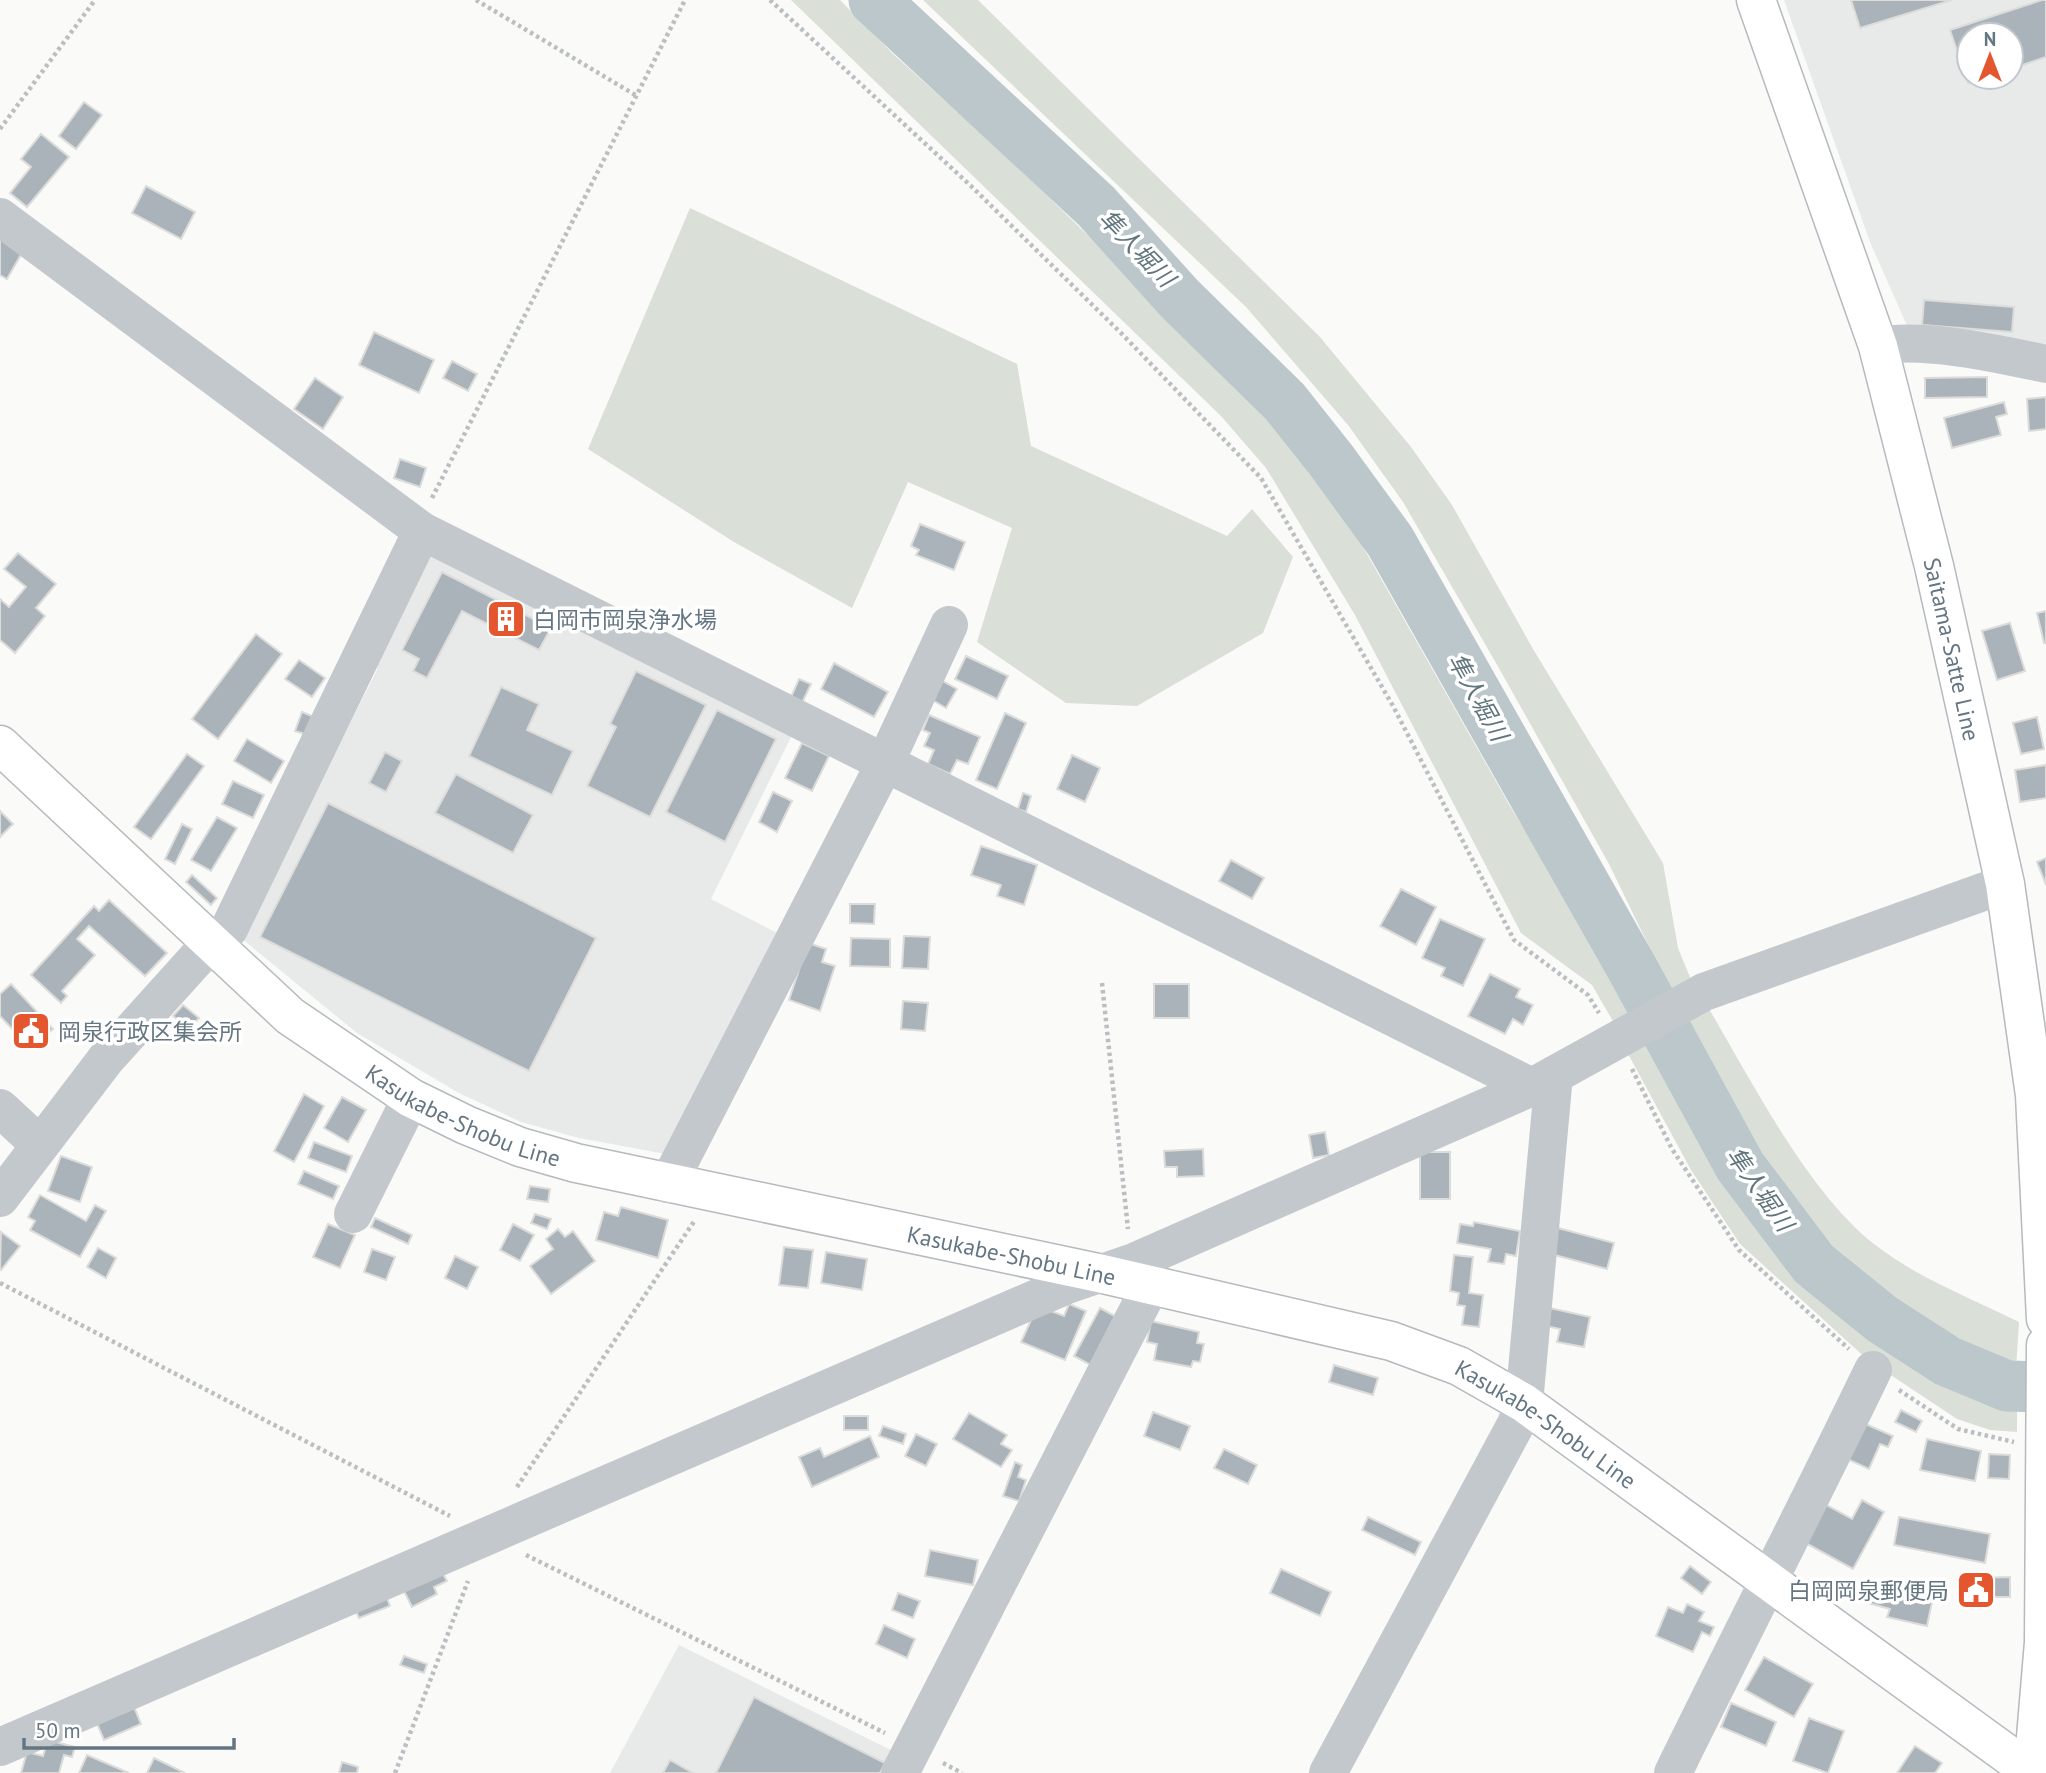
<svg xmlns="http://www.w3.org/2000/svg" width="2046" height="1773" font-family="'PT Sans','Noto Sans JP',sans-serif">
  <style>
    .built { fill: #e8e9e9; fill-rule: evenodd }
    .green { fill: #dadfd7 }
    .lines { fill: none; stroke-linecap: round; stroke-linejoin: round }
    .river { stroke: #bbc7cb; stroke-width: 51 }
    .building { fill: #aab3b9; stroke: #dcdcda; stroke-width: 2 }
    .major-casing { stroke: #b5babe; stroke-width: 41 }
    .path { stroke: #bbbfc2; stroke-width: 4.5; stroke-dasharray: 3.5 3.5; stroke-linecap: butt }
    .minor { stroke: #c3c8cc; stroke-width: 38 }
    .major { stroke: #fff; stroke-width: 38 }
    .labels { text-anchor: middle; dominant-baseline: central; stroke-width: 7; stroke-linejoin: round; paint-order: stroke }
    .poi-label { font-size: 23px; fill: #657683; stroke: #fff; text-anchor: start }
    .street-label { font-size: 23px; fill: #657683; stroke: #fff }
    .water-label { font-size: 24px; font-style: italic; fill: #60757c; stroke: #fff }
  </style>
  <rect width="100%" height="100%" fill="#fafaf8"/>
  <g class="built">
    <path d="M 1784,0 L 2046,0 L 2046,348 L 1909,330 L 1870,242 ZM 1969,35 L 2011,35 L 2011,77 L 1969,77 Z"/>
    <path d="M 427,554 L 794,731 L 711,899 L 785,937 L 671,1155 L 579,1138 L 521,1122 L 459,1093 L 357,1033 L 241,938 L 377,670 L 377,650 Z"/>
    <path d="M 679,1645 L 903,1756 L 894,1773 L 610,1773 Z"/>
  </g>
  <g class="green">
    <path d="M 791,0 L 840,0 L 892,53 L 1016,165 L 1228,373 L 1306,465 L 1355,533 L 1510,806 L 1636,1012 L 1614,1023 L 1592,985 L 1521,933 L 1355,615 L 1266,468 L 1221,416 Z"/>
    <path d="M 923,0 L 978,0 L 1320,337 L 1411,447 L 1452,505 L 1533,649 L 1663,863 L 1678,948 L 1692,982 L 1672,994 L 1609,864 L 1496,663 L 1403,502 L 1348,425 L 1246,307 Z"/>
    <path d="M 690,208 L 1017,364 L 1031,446 L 1227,536 L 1252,509 L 1293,557 L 1263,633 L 1137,706 L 1066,703 L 977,642 L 1012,528 L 908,482 L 852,608 L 734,542 L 588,449 Z"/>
    <path d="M 1709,1009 C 1752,1082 1808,1192 1874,1244 C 1917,1278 1971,1298 2019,1322 L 2016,1369 L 1991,1365 L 1943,1342 L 1824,1253 L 1780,1195 L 1727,1116 L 1709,1076 L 1705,1055 L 1684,1021 Z"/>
    <path d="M 1648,1037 L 1739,1187 L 1796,1259 L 1873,1329 L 1966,1387 L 2017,1402 L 2017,1432 L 1990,1430 L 1957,1419 L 1868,1360 L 1740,1244 L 1691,1170 L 1627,1052 Z"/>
  </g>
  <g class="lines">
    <path class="river" d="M 874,0 L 1096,206 L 1180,299 L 1285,402 L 1331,460 L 1390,541 L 1632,968 L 1740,1166 L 1814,1264 L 1882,1319 L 1947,1361 L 2007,1386 L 2046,1387"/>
  </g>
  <g class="building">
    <path d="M 1851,0 L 1952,0 L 1860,28 Z"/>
    <path d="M 2042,0 L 2046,0 L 2046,57 L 2011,69 L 2011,35 L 1969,35 L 1969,77 L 1987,77 L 1968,83 L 1950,30 Z"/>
    <path d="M 84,102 L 102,115 L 76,149 L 59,136 Z"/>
    <path d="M 41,134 L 69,157 L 27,207 L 10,193 L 31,167 L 21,159 Z"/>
    <path d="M 146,186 L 195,212 L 181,239 L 132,213 Z"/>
    <path d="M 0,237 L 23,251 L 7,279 L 0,275 Z"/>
    <path d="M 1924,300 L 2014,307 L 2012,332 L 1922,325 Z"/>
    <path d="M 374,332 L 434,360 L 419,393 L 359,365 Z"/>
    <path d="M 452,361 L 477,374 L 468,391 L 443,378 Z"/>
    <path d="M 1987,377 L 1987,397 L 1925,398 L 1925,378 Z"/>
    <path d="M 315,378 L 343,397 L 323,429 L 294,409 Z"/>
    <path d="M 2046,397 L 2046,429 L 2029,431 L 2027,399 Z"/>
    <path d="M 2004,402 L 2007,414 L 1996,417 L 2001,435 L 1952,448 L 1944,418 Z"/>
    <path d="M 400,459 L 426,468 L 420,487 L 394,478 Z"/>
    <path d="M 920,524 L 965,542 L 954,570 L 916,555 L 919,550 L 911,546 Z"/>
    <path d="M 18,553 L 56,584 L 36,608 L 45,616 L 15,653 L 0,640 L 0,599 L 9,607 L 26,587 L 4,569 Z"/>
    <path d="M 442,572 L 551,628 L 539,650 L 462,611 L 427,678 L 413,671 L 419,659 L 402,650 Z"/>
    <path d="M 2046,611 L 2046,643 L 2044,643 L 2037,613 Z"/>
    <path d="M 2010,623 L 2025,671 L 1997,680 L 1982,631 Z"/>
    <path d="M 256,634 L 282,654 L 218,739 L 192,719 Z"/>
    <path d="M 966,656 L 1008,676 L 997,699 L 955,679 Z"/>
    <path d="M 299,660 L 325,678 L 312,697 L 285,679 Z"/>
    <path d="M 834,663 L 888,692 L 874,717 L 821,689 Z"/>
    <path d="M 636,671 L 706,705 L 650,817 L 587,786 L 616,727 L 610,724 Z"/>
    <path d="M 799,679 L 811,684 L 802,703 L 791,697 Z"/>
    <path d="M 939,679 L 957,689 L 946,708 L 929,698 Z"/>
    <path d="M 501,687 L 539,704 L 527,730 L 573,751 L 552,795 L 469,756 Z"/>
    <path d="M 717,710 L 776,739 L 725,842 L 666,812 Z"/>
    <path d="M 302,712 L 312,716 L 305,734 L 295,731 Z"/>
    <path d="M 1005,713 L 1026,723 L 997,789 L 976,780 Z"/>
    <path d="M 929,715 L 980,737 L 968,764 L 957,760 L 950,774 L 928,764 L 934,750 L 924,746 L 930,733 L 923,730 Z"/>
    <path d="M 2037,717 L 2044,749 L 2021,754 L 2013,723 Z"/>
    <path d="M 247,739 L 284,761 L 271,783 L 234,761 Z"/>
    <path d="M 802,743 L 829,756 L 812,791 L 785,778 Z"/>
    <path d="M 385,752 L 402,761 L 386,792 L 369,783 Z"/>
    <path d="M 187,754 L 204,766 L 151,839 L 134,827 Z"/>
    <path d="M 1072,755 L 1100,768 L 1085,802 L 1057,789 Z"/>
    <path d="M 2046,765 L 2046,798 L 2020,802 L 2015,770 Z"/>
    <path d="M 456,774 L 533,815 L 513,853 L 435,813 Z"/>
    <path d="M 233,781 L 264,795 L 253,818 L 222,804 Z"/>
    <path d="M 773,792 L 792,801 L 777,832 L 759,822 Z"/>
    <path d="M 1023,793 L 1031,796 L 1026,812 L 1018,809 Z"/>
    <path d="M 328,803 L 596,938 L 529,1071 L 260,937 Z"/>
    <path d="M 0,811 L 13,824 L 0,837 Z"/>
    <path d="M 217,817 L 237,828 L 211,871 L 191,860 Z"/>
    <path d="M 182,824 L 192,829 L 175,864 L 165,859 Z"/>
    <path d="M 981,846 L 1037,865 L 1024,905 L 997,896 L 1001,885 L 971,875 Z"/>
    <path d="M 2046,858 L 2046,885 L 2037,862 Z"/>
    <path d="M 1231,860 L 1264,878 L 1252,899 L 1219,881 Z"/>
    <path d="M 192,875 L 217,898 L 211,905 L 186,882 Z"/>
    <path d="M 1401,889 L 1436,907 L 1416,945 L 1380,926 Z"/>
    <path d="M 109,900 L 167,953 L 145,976 L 89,926 L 77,939 L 95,955 L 62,991 L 67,996 L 61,1003 L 31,975 L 94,906 L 99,911 Z"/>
    <path d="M 850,904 L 875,904 L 874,924 L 850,923 Z"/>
    <path d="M 1440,919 L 1485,939 L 1463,986 L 1441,976 L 1445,968 L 1422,958 Z"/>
    <path d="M 904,936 L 930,937 L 928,969 L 902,968 Z"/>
    <path d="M 851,938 L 890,939 L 890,967 L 850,966 Z"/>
    <path d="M 808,943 L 826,949 L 822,962 L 835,966 L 820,1011 L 789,1000 Z"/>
    <path d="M 1490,974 L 1520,989 L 1516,997 L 1533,1005 L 1523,1025 L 1513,1019 L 1505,1034 L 1468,1016 Z"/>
    <path d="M 11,984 L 53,1029 L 31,1049 L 0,1016 L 0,994 Z"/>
    <rect x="1154" y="984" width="35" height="34"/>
    <path d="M 903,1001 L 928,1003 L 925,1031 L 901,1029 Z"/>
    <path d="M 183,1005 L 199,1018 L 189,1029 L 173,1016 Z"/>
    <path d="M 304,1094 L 324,1106 L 294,1162 L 274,1151 Z"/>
    <path d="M 342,1097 L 366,1110 L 348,1142 L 324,1128 Z"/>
    <path d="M 1325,1132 L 1329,1155 L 1313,1158 L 1309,1135 Z"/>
    <path d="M 314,1142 L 352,1156 L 346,1172 L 308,1158 Z"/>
    <path d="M 1203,1149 L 1204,1176 L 1177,1177 L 1177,1167 L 1165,1167 L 1164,1151 Z"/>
    <rect x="1420" y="1152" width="30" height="47"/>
    <path d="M 61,1156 L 92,1167 L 80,1202 L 48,1191 Z"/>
    <path d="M 304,1171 L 339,1186 L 333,1199 L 298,1184 Z"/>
    <path d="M 530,1186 L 550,1189 L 548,1202 L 527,1199 Z"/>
    <path d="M 40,1195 L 86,1221 L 95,1205 L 106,1211 L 80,1257 L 30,1230 L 35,1221 L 28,1217 Z"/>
    <path d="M 621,1207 L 668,1220 L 658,1258 L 596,1240 L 604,1212 L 618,1216 Z"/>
    <path d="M 535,1214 L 551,1219 L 547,1229 L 531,1223 Z"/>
    <path d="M 375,1218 L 412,1235 L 408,1244 L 371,1227 Z"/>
    <path d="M 1474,1222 L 1520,1231 L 1516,1256 L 1506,1254 L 1504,1264 L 1488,1262 L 1491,1249 L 1457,1243 L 1460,1224 L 1473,1226 Z"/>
    <path d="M 328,1224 L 355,1235 L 340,1268 L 313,1257 Z"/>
    <path d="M 513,1224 L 534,1235 L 520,1261 L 500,1250 Z"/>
    <path d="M 1558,1228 L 1614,1243 L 1607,1269 L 1551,1254 Z"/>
    <path d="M 558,1229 L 565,1237 L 573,1231 L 595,1261 L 551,1294 L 530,1266 L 553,1249 L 546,1239 Z"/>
    <path d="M 1,1232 L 20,1246 L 1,1270 L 0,1269 Z"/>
    <path d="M 784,1247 L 813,1250 L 808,1288 L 779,1285 Z"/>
    <path d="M 98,1248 L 116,1258 L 106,1278 L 87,1267 Z"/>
    <path d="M 372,1249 L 395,1257 L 386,1280 L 364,1272 Z"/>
    <path d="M 826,1252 L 867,1259 L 862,1290 L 821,1283 Z"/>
    <path d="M 1454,1255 L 1473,1257 L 1469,1293 L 1483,1295 L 1479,1327 L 1462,1325 L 1465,1306 L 1457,1305 L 1459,1293 L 1450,1291 Z"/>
    <path d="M 455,1256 L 478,1267 L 467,1289 L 445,1278 Z"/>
    <path d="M 1069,1304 L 1086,1311 L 1065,1360 L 1021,1342 L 1032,1318 L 1046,1309 L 1064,1316 Z"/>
    <path d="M 1100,1308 L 1122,1320 L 1096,1368 L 1074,1356 Z"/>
    <path d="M 1550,1308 L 1590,1317 L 1584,1347 L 1557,1342 L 1560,1329 L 1546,1326 Z"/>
    <path d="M 1151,1321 L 1199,1332 L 1197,1343 L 1204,1344 L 1200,1362 L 1193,1361 L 1191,1367 L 1154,1360 L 1157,1344 L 1147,1342 Z"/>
    <path d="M 1334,1365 L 1378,1378 L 1373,1395 L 1329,1382 Z"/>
    <path d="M 1901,1410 L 1922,1421 L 1916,1432 L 1895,1422 Z"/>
    <path d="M 1153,1412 L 1190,1426 L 1180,1450 L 1144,1436 Z"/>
    <path d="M 969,1413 L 1007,1435 L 1001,1444 L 1012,1450 L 1001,1467 L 953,1439 Z"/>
    <rect x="844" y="1416" width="24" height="14"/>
    <path d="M 1861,1422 L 1893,1436 L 1888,1447 L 1880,1444 L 1869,1469 L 1845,1458 Z"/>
    <path d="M 883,1426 L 906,1434 L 903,1444 L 879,1436 Z"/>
    <path d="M 916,1434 L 937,1444 L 926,1466 L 905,1456 Z"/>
    <path d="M 870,1436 L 879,1457 L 812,1487 L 799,1457 L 820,1448 L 824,1457 Z"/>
    <path d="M 1927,1439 L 1981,1451 L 1975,1481 L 1920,1470 Z"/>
    <path d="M 1224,1449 L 1257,1465 L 1248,1484 L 1214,1468 Z"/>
    <path d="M 1989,1454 L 2010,1455 L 2009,1479 L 1988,1478 Z"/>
    <path d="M 1015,1462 L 1022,1465 L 1018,1477 L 1026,1480 L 1019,1501 L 1003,1496 Z"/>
    <path d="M 1862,1500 L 1884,1512 L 1853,1569 L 1802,1541 L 1823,1503 L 1852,1519 Z"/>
    <path d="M 1368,1517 L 1421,1542 L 1415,1555 L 1362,1530 Z"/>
    <path d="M 1899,1517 L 1990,1534 L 1985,1563 L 1894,1545 Z"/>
    <path d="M 930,1550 L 978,1560 L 973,1585 L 925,1576 Z"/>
    <path d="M 1690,1566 L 1711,1582 L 1702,1594 L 1681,1578 Z"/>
    <path d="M 1281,1569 L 1331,1592 L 1320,1616 L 1270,1593 Z"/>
    <path d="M 442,1572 L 447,1581 L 434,1587 L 437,1594 L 412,1607 L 404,1591 Z"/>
    <path d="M 2010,1577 L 2010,1597 L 1964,1597 L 1964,1578 Z"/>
    <path d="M 1871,1588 L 1932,1602 L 1927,1626 L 1887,1617 L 1890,1609 L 1868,1603 Z"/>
    <path d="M 385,1593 L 390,1606 L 359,1618 L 353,1605 Z"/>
    <path d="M 898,1593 L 920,1601 L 913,1618 L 892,1610 Z"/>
    <path d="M 1687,1604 L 1704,1612 L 1699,1621 L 1714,1627 L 1710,1636 L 1702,1632 L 1693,1652 L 1656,1636 L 1668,1607 L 1683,1613 Z"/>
    <path d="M 884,1625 L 915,1639 L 907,1658 L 876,1644 Z"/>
    <path d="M 404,1656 L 427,1664 L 424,1673 L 400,1665 Z"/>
    <path d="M 1764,1657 L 1813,1684 L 1794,1717 L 1745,1690 Z"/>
    <path d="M 754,1697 L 885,1763 L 880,1773 L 716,1773 Z"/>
    <path d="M 132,1702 L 141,1724 L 104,1740 L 95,1719 Z"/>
    <path d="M 1731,1703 L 1776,1722 L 1766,1746 L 1721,1727 Z"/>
    <path d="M 1809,1718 L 1844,1731 L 1828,1773 L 1793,1761 Z"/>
    <path d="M 48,1740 L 75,1747 L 72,1757 L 64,1755 L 59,1773 L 21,1773 L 27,1752 L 43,1756 Z"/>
    <path d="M 1915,1746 L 1942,1763 L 1935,1773 L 1897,1773 Z"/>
    <path d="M 87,1755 L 129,1773 L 79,1773 Z"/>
    <path d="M 154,1758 L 185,1773 L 147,1773 Z"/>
    <path d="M 670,1760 L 693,1773 L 663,1773 Z"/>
    <path d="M 342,1762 L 358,1767 L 357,1773 L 339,1773 Z"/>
  </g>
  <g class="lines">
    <g class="major-casing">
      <g id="major">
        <path id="s1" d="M 1756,0 L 1878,346 L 1934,566 L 2005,884 L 2035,1095 L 2046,1319"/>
        <path id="s2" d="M 0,745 L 290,1016 L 411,1098 L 466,1125 L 520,1147 L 576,1163 L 1103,1274 L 1391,1341 L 1459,1366 L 1524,1403 L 2033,1773"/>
        <path d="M 2033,1773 L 2044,1642 L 2046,1345"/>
      </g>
    </g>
    <g class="path">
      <path d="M 476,0 L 637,96"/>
      <path d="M 770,0 L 971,186 L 1121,333 L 1261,478 L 1393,706 L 1514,940 L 1588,995 L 1599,1013"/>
      <path d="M 0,129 L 95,0"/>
      <path d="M 432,498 L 685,0"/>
      <path d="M 1102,983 L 1128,1229"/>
      <path d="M 1632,1069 L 1672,1149 L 1739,1250 L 1849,1349"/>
      <path d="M 0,1283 L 450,1516"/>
      <path d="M 1899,1390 L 1958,1429 L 2014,1442"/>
      <path d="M 517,1487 L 695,1220"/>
      <path d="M 526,1555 L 885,1733"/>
      <path d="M 943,1763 L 962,1773"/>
      <path d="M 395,1773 L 468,1581"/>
    </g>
    <g class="minor">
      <path d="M 0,217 L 422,531 L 1532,1087"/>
      <path d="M 1878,346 C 1923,337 1999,354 2046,364"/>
      <path d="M 0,1108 L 40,1145"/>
      <path d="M 668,1184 L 885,763 L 949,625"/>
      <path d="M 0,1198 L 106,1059 L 198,957 L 215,946 L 229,929 L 422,531"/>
      <path d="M 353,1214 L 411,1098"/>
      <path d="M 0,1747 L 1067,1285 L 1134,1262 L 1532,1087 L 1704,992 L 2005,884"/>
      <path d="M 900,1773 L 1151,1285"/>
      <path d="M 1328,1773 L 1516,1424 L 1524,1403 L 1554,1075"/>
      <path d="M 1673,1773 C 1739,1638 1808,1505 1873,1370"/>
    </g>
    <use href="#major" class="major"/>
  </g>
  <defs>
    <g id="building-square" transform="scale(2.0125)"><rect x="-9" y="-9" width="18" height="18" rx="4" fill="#e4572e" stroke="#fff"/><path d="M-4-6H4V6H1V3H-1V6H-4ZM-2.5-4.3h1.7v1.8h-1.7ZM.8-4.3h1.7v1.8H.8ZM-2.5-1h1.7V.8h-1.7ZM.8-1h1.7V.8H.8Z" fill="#fff"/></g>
    <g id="civic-square" transform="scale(2.0125)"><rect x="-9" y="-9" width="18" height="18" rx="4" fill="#e4572e" stroke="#fff"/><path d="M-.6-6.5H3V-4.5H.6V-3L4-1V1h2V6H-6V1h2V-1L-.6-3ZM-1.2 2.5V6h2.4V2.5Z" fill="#fff"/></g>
  </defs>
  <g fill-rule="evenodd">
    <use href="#building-square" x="506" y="619"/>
    <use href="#civic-square" x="31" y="1031"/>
    <use href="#civic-square" x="1976" y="1590"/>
  </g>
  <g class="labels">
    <g class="poi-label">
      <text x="533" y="619">白岡市岡泉浄水場</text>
      <text x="58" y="1031">岡泉行政区集会所</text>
      <text x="1949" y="1590" text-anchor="end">白岡岡泉郵便局</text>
    </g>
    <g class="street-label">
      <text stroke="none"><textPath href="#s1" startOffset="679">Saitama-Satte Line</textPath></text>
      <text stroke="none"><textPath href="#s2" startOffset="598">Kasukabe-Shobu Line</textPath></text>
      <text stroke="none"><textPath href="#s2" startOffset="1166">Kasukabe-Shobu Line</textPath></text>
      <text stroke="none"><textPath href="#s2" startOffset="1732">Kasukabe-Shobu Line</textPath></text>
    </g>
    <g class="water-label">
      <text transform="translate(1137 248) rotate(46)">隼人堀川</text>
      <text transform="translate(1478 697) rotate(61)">隼人堀川</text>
      <text transform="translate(1760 1189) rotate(55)">隼人堀川</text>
    </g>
  </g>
  <g transform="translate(1990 56)"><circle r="33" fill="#ffffff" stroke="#c1c8cd" stroke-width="2"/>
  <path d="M0-5L12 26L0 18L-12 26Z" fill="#e4572e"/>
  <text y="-10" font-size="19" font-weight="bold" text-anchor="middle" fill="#657683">N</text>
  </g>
  <path d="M24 1738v10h210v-10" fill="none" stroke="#657683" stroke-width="3.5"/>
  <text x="35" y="1738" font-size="21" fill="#657683" stroke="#ffffff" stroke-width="5" paint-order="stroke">50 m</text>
</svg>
